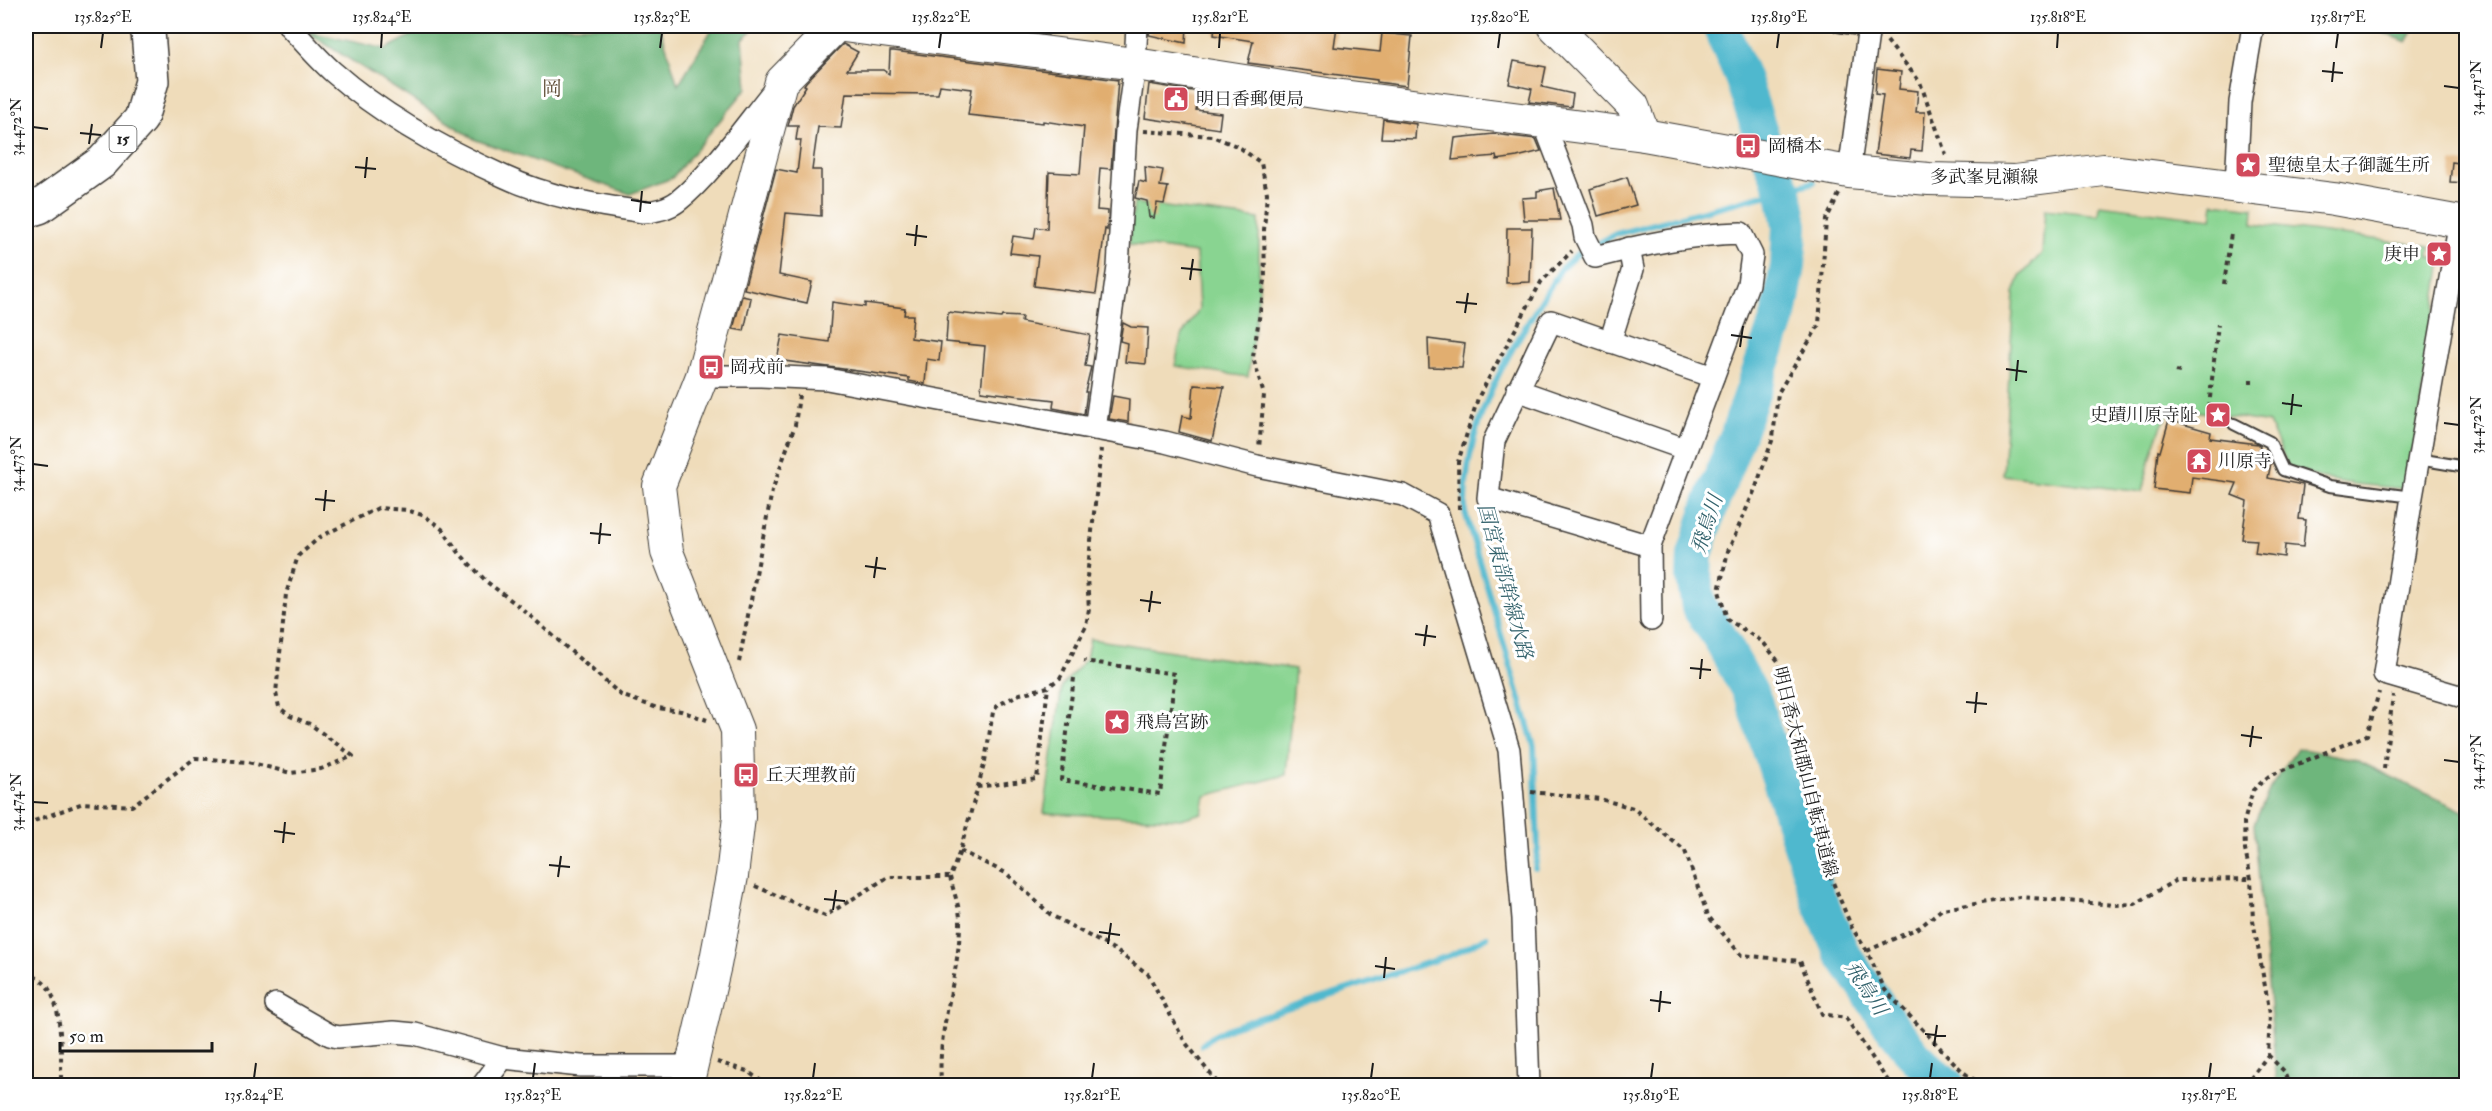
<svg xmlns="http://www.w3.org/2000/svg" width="2492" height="1111" font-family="'IM FELL Double Pica','Noto Serif JP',serif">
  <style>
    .green { fill: #89d491; stroke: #527856; stroke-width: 1.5 }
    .forest { fill: #6eb67b; stroke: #45694c; stroke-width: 1.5 }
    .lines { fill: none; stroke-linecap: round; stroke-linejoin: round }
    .stream { stroke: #50b8ce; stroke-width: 6 }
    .river { stroke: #50b8ce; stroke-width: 36 }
    .building { fill: #e1ae70 }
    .lane-casing { stroke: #3c3934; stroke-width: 14 }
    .street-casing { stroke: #3c3934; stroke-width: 24 }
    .secondary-casing { stroke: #3c3934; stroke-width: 34 }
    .primary-casing { stroke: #3c3934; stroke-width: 36 }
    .path { stroke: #3c3934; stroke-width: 4; stroke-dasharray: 4.5 4.5; stroke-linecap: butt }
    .lane { stroke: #fff; stroke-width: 10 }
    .street { stroke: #fff; stroke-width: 21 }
    .secondary { stroke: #fff; stroke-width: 32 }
    .primary { stroke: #fff; stroke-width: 33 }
    .ticks { fill: none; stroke: #1c1c1c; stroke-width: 2 }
    .labels { text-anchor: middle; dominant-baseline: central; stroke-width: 6; stroke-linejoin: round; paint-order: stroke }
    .shield { fill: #fff; stroke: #606060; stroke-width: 1.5 }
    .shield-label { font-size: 16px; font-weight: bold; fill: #1c1c1c }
    .poi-label { font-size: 18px; fill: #1c1c1c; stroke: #fff; text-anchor: start }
    .street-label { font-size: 18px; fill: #1c1c1c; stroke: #fff }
    .neighbourhood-label { font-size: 20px; fill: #614f39; stroke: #fff }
    .water-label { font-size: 20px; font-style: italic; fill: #33626c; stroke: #fff }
    .neatline { fill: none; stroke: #1c1c1c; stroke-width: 2 }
    .ticks-label { font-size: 15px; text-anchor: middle; fill: #1c1c1c }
  </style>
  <rect width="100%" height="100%" fill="#fff"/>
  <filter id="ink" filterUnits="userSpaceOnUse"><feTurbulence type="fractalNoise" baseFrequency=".0167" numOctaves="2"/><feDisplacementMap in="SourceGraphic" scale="12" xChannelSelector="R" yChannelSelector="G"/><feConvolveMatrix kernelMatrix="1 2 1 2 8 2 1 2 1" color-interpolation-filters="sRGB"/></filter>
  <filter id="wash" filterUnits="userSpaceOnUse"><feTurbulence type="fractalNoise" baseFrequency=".008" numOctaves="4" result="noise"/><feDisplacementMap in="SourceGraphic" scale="24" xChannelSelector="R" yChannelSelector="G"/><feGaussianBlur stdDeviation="1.35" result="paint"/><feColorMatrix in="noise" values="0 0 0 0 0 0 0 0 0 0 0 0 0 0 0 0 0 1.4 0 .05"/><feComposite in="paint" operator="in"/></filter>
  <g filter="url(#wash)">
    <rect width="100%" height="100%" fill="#efdcba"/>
    <g class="green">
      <path d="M 1134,203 L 1259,219 L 1259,291 L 1248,377 L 1175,366 L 1181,337 L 1199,309 L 1196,253 L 1129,244 Z"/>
      <path d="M 2214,203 L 2254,208 L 2253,224 L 2430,246 L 2429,257 L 2442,259 L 2410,484 L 2407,489 L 2354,484 L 2323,479 L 2288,466 L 2269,423 L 2189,410 L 2170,410 C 2155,436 2149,463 2142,492 L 2003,475 L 2014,293 L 2020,277 L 2042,253 L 2045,209 L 2099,215 L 2100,205 L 2212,219 Z"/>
      <path d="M 1090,639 L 1295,669 L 1286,775 L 1205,796 L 1202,813 L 1181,819 L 1044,813 L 1062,686 L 1086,659 Z"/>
    </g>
    <g class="forest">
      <path d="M 429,26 L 660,26 L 678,85 L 714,26 L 756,26 L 743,39 L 747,88 L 672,178 L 630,194 L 476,140 L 305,31 L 386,49 Z"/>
      <path d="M 2375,26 L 2416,26 L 2407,42 L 2374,29 Z"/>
      <path d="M 2297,748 L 2354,759 L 2465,812 L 2466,1085 L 2277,1085 L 2254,824 L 2270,788 Z"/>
    </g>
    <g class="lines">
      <g class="stream">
        <path d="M 1535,868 L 1538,848 L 1534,746 L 1465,512 C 1464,413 1512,350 1561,269 L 1576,255 L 1616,234 L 1814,182"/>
        <path d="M 1202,1045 L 1210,1038 L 1229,1028 L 1451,955 L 1487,937"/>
      </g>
      <path class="river" d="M 1720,26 L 1742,77 L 1763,141 L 1784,192 L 1790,226 L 1788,266 L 1779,315 L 1738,434 L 1711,504 L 1695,555 L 1694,578 L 1699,607 L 1719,636 L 1753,698 L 1818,897 L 1841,951 L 1887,1020 L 1916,1057 L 1948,1086"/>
    </g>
    <g id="blocks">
      <g class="building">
        <path d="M 979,26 L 1049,26 L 1048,35 Z"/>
        <path d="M 1150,26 L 1187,26 L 1186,43 L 1149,35 Z"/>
        <path d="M 1215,26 L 1337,26 L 1334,47 L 1380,52 L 1382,33 L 1412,36 L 1407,86 L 1377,82 L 1377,80 L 1248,63 L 1253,41 L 1214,35 Z"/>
        <path d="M 843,44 L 858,52 L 847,70 L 883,70 L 889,74 L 890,51 L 894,51 L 1118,80 L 1111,169 L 1100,168 L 1097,210 L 1108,211 L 1107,230 L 1105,229 L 1096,294 L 1034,286 L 1038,256 L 1010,253 L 1013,236 L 1034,239 L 1036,227 L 1047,229 L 1049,172 L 1080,174 L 1084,127 L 1043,121 L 1043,123 L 968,115 L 972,89 L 940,85 L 938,94 L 846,93 L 841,128 L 818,127 L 812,170 L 821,170 L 821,216 L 786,213 L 779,275 L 812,282 L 807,303 L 744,289 L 776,169 L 797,173 L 801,140 L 796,140 L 798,126 L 788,126 L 793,106 L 806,86 L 804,85 L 806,82 Z"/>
        <path d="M 1514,61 L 1546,67 L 1542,87 L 1573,94 L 1571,107 L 1529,102 L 1532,89 L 1509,84 Z"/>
        <path d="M 1877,69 L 1901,72 L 1899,89 L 1918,91 L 1916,112 L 1925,112 L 1922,151 L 1911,150 L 1910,158 L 1875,154 L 1883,95 L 1875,94 Z"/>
        <path d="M 1149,84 L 1199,92 L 1196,110 L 1221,113 L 1219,129 L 1145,118 Z"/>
        <path d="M 1383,119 L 1416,124 L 1415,139 L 1381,138 Z"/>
        <path d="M 1494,134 L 1536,139 L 1541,151 L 1517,157 L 1497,160 L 1496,156 L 1452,160 L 1455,138 Z"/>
        <path d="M 2452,162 L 2466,164 L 2466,183 L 2450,182 Z"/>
        <path d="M 1145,167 L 1163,170 L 1160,186 L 1168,187 L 1164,204 L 1157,203 L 1154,218 L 1149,217 L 1147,201 L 1135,198 L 1139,181 L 1146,183 Z"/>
        <path d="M 1627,177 L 1636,205 L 1598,216 L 1590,189 Z"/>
        <path d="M 1554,188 L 1560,220 L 1524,220 L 1522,198 L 1537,197 L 1537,191 Z"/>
        <path d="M 1507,228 L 1532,228 L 1530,282 L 1506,283 Z"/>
        <path d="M 742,296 L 751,298 L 744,331 L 733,329 Z"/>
        <path d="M 832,302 L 865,307 L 865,303 L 905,308 L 904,315 L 913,315 L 911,338 L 941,342 L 939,361 L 927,359 L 925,384 L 909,381 L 909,378 L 777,360 L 782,335 L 829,342 Z"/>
        <path d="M 948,312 L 1001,318 L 1002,316 L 1022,317 L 1021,322 L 1090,335 L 1085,366 L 1091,367 L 1085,392 L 1087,392 L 1084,414 L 1053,408 L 1054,400 L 981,391 L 985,346 L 946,342 Z"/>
        <path d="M 1123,323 L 1131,327 L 1148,328 L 1146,364 L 1125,362 L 1127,343 L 1120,341 Z"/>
        <path d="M 1428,339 L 1465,344 L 1462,368 L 1429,367 Z"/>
        <path d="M 1194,385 L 1224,387 L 1212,441 L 1179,432 L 1182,416 L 1191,418 Z"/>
        <path d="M 1113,396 L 1129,399 L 1128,422 L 1109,419 Z"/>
        <path d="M 2169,420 L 2211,432 L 2210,438 L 2258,444 L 2260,446 L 2255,461 L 2271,463 L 2268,478 L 2303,485 L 2299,519 L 2306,520 L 2303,547 L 2285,545 L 2284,557 L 2255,553 L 2257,540 L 2242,539 L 2247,501 L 2232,495 L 2237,483 L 2192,477 L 2190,493 L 2154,489 L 2158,451 L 2160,452 Z"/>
      </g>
    </g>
  </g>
  <g filter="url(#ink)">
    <use href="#blocks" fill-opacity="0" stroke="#3c3934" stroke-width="1.5"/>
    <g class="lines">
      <g class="lane-casing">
        <g id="lane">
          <path d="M 1838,26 L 1868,31"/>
          <path d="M 2234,424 L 2270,442 L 2283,470 L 2330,486 L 2412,497"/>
          <path d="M 2418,459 L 2466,467"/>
        </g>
      </g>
      <g class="street-casing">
        <g id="street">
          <path d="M 289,26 C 303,41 317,58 333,72 C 383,116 445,150 505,177 C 548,197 597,205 643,212 C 654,212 669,208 678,201 C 711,175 747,123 774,90"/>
          <path d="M 1543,121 L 1583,225 L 1585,237 L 1595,257 C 1642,245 1692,234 1741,233 L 1752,255 L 1748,284 L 1650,546 L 1651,620"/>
          <path d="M 1849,172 L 1869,26"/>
          <path d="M 2236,186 L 2240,102 L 2253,26"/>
          <path d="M 2460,221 L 2412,497 L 2384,674 L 2466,698"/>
          <path d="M 1610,342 L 1633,269 L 1629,248"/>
          <path d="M 702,376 L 761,376 L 827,379 L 1165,442 L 1257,466 L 1403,495 L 1438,514 L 1509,750 L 1523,919 L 1529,1086"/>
          <path d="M 1517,390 L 1685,449"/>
          <path d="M 1095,429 L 1118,267 L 1126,130 L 1135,64 L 1137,26"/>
          <path d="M 1650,546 L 1488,498 L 1494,441 L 1551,321 L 1713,377"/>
          <path d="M 276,1004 L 330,1035 L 338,1037 L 394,1032 L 415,1034 L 503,1058 L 581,1066 L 691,1066"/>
          <path d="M 482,1086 L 503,1058"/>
        </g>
      </g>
      <g class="secondary-casing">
        <g id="secondary">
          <path d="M 843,26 L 1135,64 L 1327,94 L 1644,135 L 1849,172 L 1929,179 L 2015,181 L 2104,170 L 2334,199 L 2466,223"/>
          <path d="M 1554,26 L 1633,106 L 1644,135"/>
          <path d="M 687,1086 L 715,965 L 732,876 L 739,817 L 737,730 L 667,552 L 659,486 L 702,376 L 781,82 L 836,26"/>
        </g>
      </g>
      <g class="primary-casing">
        <path id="primary" d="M 26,211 L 39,207 L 102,162 L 141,119 L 152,81 L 148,32 L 145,26"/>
      </g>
      <g class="path">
        <path d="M 1887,41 L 1920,82 L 1946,155"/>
        <path d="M 1144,131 L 1212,136 L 1239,147 L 1261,163 L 1267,193 L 1264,230 L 1265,280 L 1253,357 L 1264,395 L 1259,448"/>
        <path d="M 1839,194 L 1826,220 L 1819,325 L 1778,393 L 1773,438 L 1756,487 L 1728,551 L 1719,591 L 1727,619 L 1763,642 L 1778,661 L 1791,731 L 1824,861 L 1852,928 L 1867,951 L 1885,990 L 1963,1072 L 1983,1086"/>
        <path d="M 2224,284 L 2231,233"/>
        <path d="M 2176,371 L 2180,372"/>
        <path d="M 2249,381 L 2253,381"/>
        <path d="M 2208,416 L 2218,324"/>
        <path d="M 1459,509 L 1458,462 L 1478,398 L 1541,282 L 1572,251"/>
        <path d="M 739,662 L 772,491 L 795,425 L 799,395"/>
        <path d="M 1074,678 L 1061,780 L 1160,794 L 1175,674 L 1084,661"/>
        <path d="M 2384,769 L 2393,695"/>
        <path d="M 977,787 L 1037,779 L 1048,687"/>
        <path d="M 1531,792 L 1600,799 L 1633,808 L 1685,851 L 1708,916 L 1741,955 L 1800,961 L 1822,1014 L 1846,1018 L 1885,1077 L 1893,1086"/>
        <path d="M 26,824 L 83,803 L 132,806 L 195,758 L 248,762 L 291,773 L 321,769 L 353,756 L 310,724 L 290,716 L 279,707 L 276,693 L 286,594 L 298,556 L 320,537 L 378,508 L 407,510 L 425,516 L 442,529 L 460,554 L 487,582 L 520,607 L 621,695 L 657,708 L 681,711 L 707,720"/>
        <path d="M 960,851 L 1006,873 L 1051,915 L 1115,950 L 1148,974 L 1185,1042 L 1220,1086"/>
        <path d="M 950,877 C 953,890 959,905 960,918 C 961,973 937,1026 941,1080 L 952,1086"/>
        <path d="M 755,886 L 825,916 L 888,877 L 950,877 L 960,851 L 985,761 L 993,712 L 998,705 L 1020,694 L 1048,687 L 1060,678 L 1086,626 L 1089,609 L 1087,577 L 1101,449"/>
        <path d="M 1867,951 L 1920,927 L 1942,909 L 2020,897 L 2114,905 L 2135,904 L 2176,880 L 2251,879"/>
        <path d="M 26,971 C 31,975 40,979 45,984 C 63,1002 61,1056 61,1080 L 64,1086"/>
        <path d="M 2268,1055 L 2284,1071 L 2289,1086"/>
        <path d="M 717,1062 L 747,1071 L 768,1086"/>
        <path d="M 2245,1086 L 2268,1055 L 2270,1014 L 2253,920 L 2251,879 L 2245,850 L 2244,822 L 2253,790 L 2269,776 L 2367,735 L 2379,692"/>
      </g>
      <use href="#lane" class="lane"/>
      <use href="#street" class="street"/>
      <use href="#secondary" class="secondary"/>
      <use href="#primary" class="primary"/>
    </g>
  </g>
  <path class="ticks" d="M 101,48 L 103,33M 381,48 L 382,33M 660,48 L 662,33M 939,48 L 941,33M 1219,48 L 1220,33M 1498,48 L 1500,33M 1777,48 L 1779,33M 2057,48 L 2058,33M 2336,48 L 2338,33M 2322,71 L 2343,73M 2332,82 L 2334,62M 2444,86 L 2459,88M 33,127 L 48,129M 80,133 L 101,135M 89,144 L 92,124M 355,167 L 376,169M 365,178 L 367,157M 631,200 L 651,203M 640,212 L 642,191M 906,234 L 927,237M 915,246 L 917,225M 1181,268 L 1202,270M 1190,280 L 1193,259M 1456,302 L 1477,304M 1465,313 L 1468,293M 1731,335 L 1752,338M 1740,347 L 1743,326M 2006,369 L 2027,372M 2016,381 L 2018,360M 2282,403 L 2302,406M 2291,415 L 2293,394M 2444,423 L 2459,425M 33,464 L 48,466M 315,499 L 335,501M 324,511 L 326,490M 590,533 L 611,535M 599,544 L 601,523M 865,566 L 886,569M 874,578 L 877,557M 1140,600 L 1161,603M 1149,612 L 1152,591M 1415,634 L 1436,637M 1424,646 L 1427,625M 1690,668 L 1711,670M 1700,679 L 1702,659M 1966,702 L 1987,704M 1975,713 L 1977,692M 2241,735 L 2262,738M 2250,747 L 2253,726M 2444,760 L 2459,762M 33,802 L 48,803M 274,831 L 295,834M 283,843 L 285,822M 549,865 L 570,867M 558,877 L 561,856M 824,899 L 845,901M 833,910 L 836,890M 1099,932 L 1120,935M 1108,944 L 1111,923M 1375,966 L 1395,969M 1384,978 L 1386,957M 1650,1000 L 1671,1003M 1659,1012 L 1661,991M 1925,1034 L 1946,1036M 1934,1046 L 1937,1025M 254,1078 L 256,1063M 533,1078 L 535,1063M 813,1078 L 815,1063M 1092,1078 L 1094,1063M 1371,1078 L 1373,1063M 1651,1078 L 1653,1063M 1930,1078 L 1932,1063M 2209,1078 L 2211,1063"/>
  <defs>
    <g id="civic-square" transform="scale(1.35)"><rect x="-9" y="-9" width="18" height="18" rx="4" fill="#d1495b" stroke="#fff"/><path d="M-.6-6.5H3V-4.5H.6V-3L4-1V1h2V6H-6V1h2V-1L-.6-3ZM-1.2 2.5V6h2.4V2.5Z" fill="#fff"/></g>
    <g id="bus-square" transform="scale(1.35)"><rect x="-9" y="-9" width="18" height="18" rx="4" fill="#d1495b" stroke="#fff"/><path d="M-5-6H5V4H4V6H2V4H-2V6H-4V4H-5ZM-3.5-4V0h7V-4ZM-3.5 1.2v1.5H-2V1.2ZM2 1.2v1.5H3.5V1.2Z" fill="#fff"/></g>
    <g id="sight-square" transform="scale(1.35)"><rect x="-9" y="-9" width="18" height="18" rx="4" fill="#d1495b" stroke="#fff"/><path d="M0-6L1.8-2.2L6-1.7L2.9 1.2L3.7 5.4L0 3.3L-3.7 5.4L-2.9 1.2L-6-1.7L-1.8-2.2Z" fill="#fff"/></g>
    <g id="temple-square" transform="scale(1.35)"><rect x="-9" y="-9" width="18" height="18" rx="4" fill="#d1495b" stroke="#fff"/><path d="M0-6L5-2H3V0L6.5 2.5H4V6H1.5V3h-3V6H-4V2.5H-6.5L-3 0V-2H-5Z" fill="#fff"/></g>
  </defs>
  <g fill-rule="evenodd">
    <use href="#civic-square" x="1176" y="99"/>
    <use href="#bus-square" x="1748" y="146"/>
    <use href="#sight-square" x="2248" y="165"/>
    <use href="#sight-square" x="2439" y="254"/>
    <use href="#bus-square" x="711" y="367"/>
    <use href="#sight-square" x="2218" y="415"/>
    <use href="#temple-square" x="2199" y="461"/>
    <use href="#sight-square" x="1117" y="722"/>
    <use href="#bus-square" x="746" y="775"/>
  </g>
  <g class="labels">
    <rect class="shield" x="109.5" y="126" width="27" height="26" rx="4.5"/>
    <g class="shield-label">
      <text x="123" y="139">15</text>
    </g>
    <g class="poi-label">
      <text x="1196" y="99">明日香郵便局</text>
      <text x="1768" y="146">岡橋本</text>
      <text x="2268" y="165">聖徳皇太子御誕生所</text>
      <text x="2420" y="254" text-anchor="end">庚申</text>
      <text x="730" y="367">岡戎前</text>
      <text x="2198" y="415" text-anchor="end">史蹟川原寺阯</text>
      <text x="2218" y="461">川原寺</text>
      <text x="1136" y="722">飛鳥宮跡</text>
      <text x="766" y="775">丘天理教前</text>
    </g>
    <g class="street-label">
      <text x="1984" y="177">多武峯見瀬線</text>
      <text transform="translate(1805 772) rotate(76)">明日香大和郡山自転車道線</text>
    </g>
    <g class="neighbourhood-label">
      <text x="552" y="88">岡</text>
    </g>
    <g class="water-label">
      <text transform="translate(1707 524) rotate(-72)">飛鳥川</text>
      <text transform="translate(1505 581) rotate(75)">国営東部幹線水路</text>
      <text transform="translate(1866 988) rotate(57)">飛鳥川</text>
    </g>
  </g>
  <rect width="2492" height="1111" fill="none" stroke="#fff" stroke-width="66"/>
  <path d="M60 1042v9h152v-9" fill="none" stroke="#1c1c1c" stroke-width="3"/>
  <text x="69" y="1042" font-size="18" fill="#1c1c1c" stroke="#ffffff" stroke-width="4.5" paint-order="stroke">50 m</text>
  <rect x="33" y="33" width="2426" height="1045" class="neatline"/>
  <g class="ticks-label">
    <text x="103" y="22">135.825°E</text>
    <text x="382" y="22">135.824°E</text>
    <text x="662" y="22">135.823°E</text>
    <text x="941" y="22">135.822°E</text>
    <text x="1220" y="22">135.821°E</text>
    <text x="1500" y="22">135.820°E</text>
    <text x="1779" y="22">135.819°E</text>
    <text x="2058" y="22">135.818°E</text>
    <text x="2338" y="22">135.817°E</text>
    <text transform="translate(2476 88) rotate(-90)" y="5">34.471°N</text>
    <text transform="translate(16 127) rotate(-90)" y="5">34.472°N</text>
    <text transform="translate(2476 425) rotate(-90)" y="5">34.472°N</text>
    <text transform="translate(16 464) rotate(-90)" y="5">34.473°N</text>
    <text transform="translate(2476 762) rotate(-90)" y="5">34.473°N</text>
    <text transform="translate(16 802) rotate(-90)" y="5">34.474°N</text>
    <text x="254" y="1100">135.824°E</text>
    <text x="533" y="1100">135.823°E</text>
    <text x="813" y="1100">135.822°E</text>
    <text x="1092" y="1100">135.821°E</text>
    <text x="1371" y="1100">135.820°E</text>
    <text x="1651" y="1100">135.819°E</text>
    <text x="1930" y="1100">135.818°E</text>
    <text x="2209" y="1100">135.817°E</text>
  </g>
</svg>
